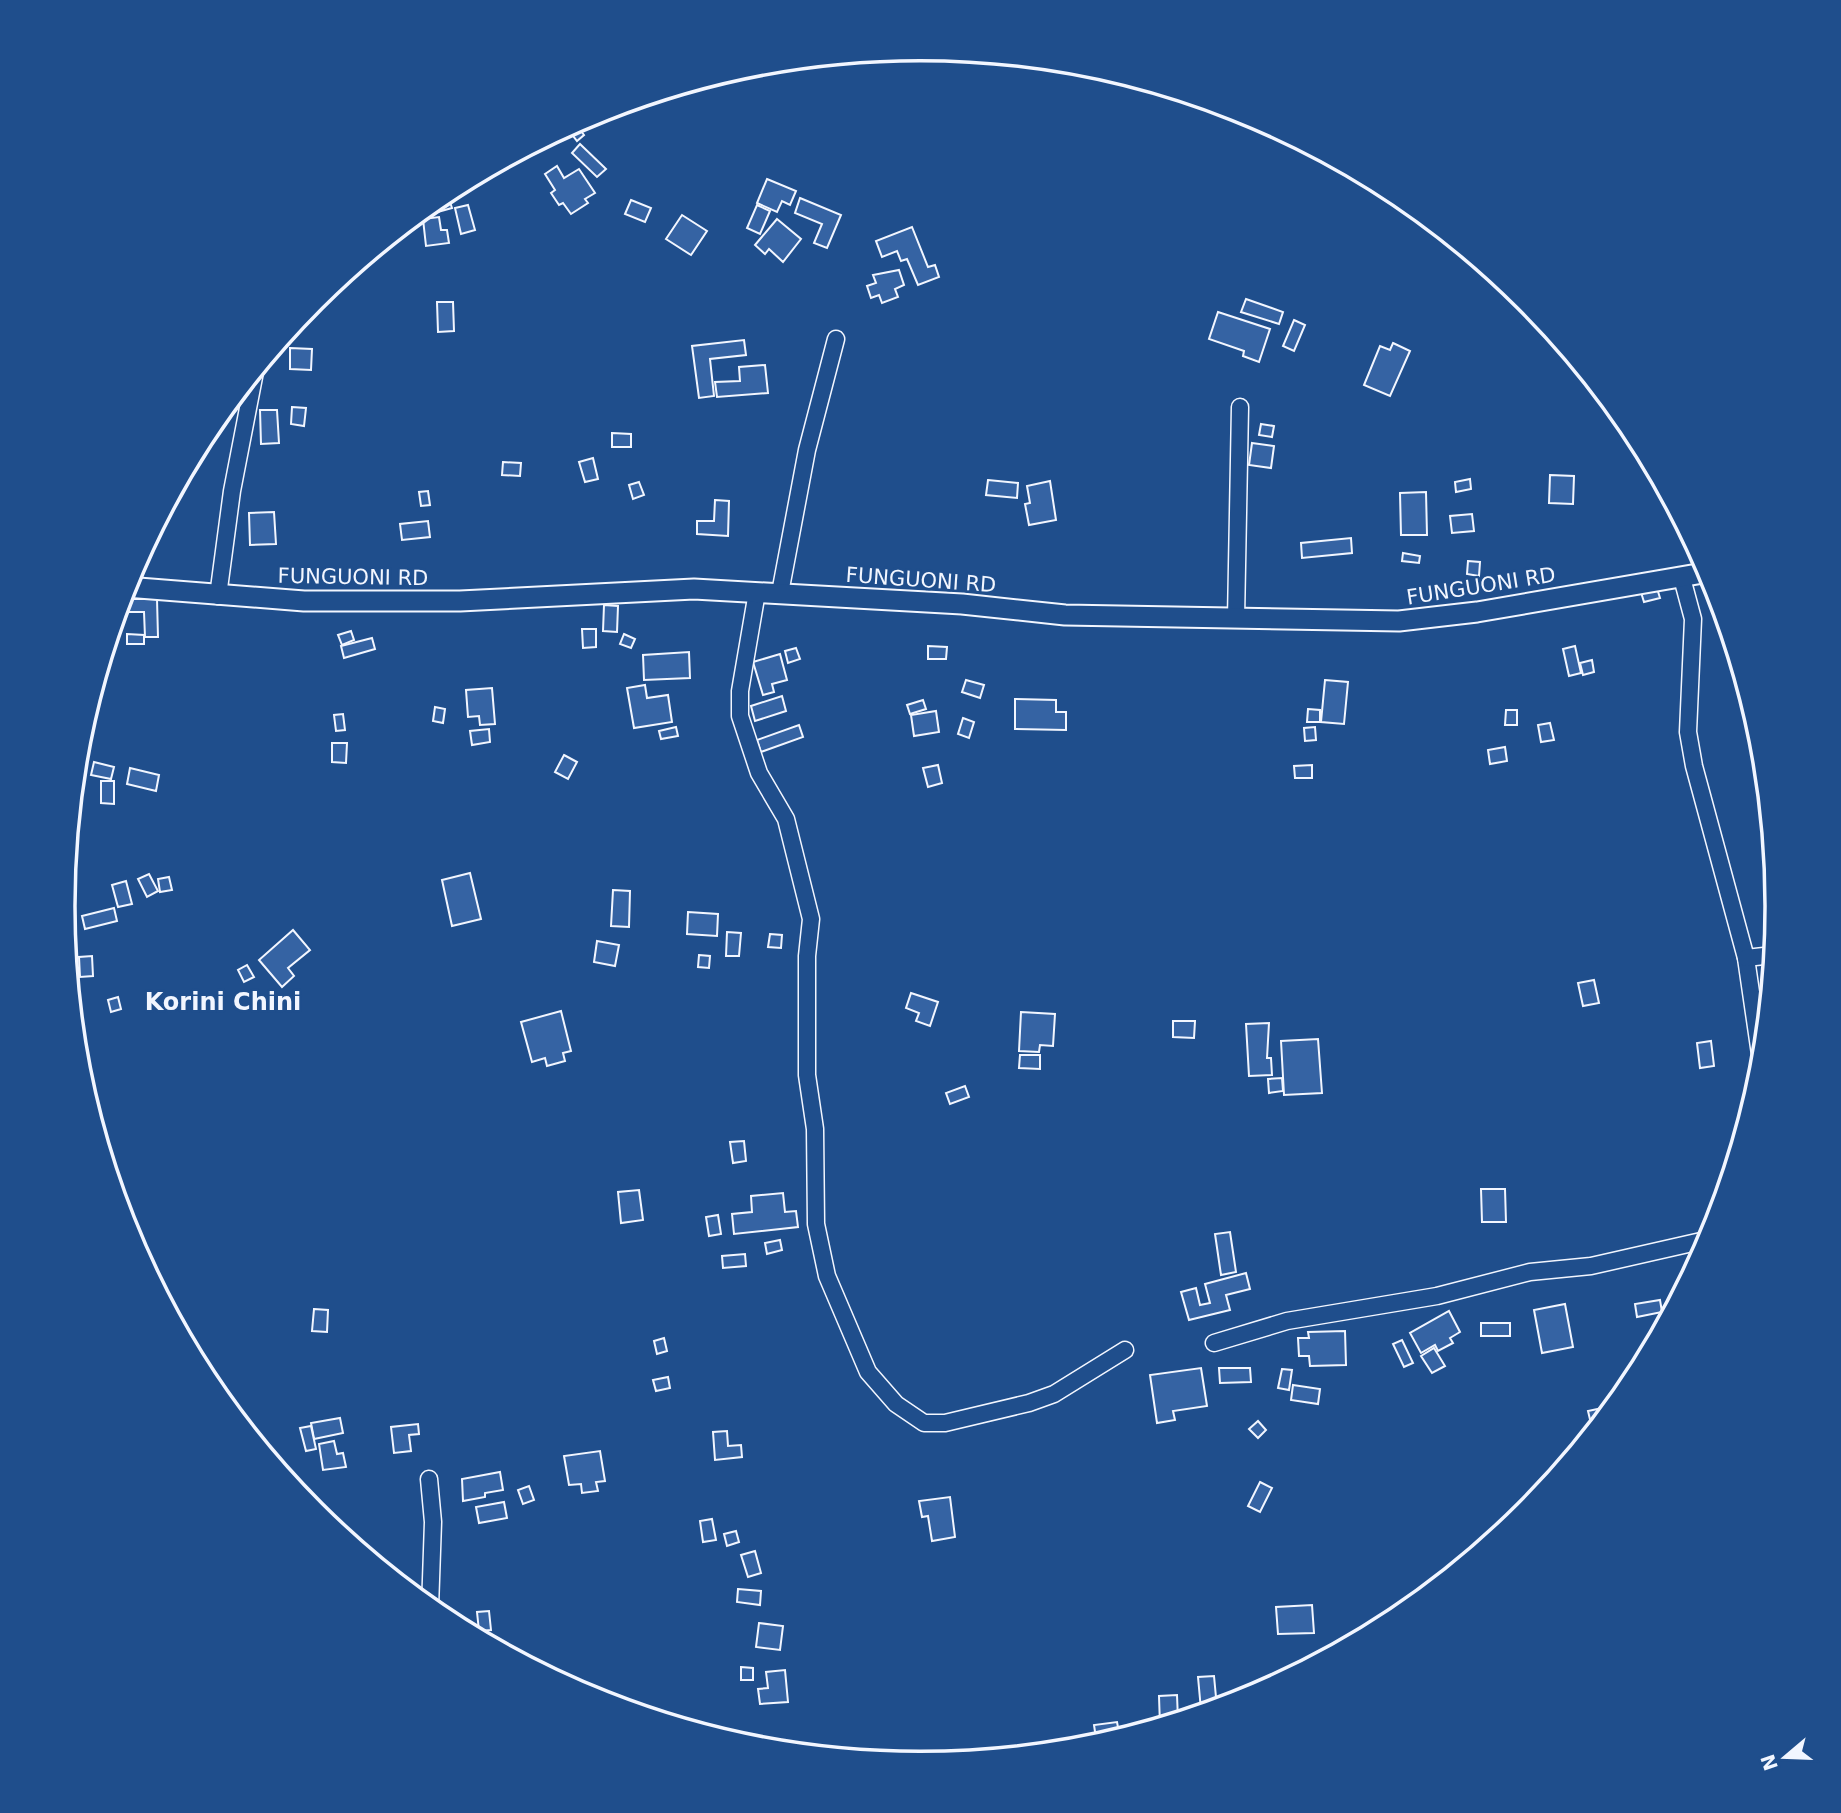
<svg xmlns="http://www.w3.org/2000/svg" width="1841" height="1813" font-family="'DejaVu Sans',sans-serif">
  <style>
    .building { fill: #3563a3; stroke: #f2f6ff; stroke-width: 2 }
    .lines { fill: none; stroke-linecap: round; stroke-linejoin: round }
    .minor-casing { stroke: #f2f6ff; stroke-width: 19 }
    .tertiary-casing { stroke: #f2f6ff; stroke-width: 23 }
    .minor { stroke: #1f4e8c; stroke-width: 16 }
    .tertiary { stroke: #1f4e8c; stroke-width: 19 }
    .labels { text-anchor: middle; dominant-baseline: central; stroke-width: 5; stroke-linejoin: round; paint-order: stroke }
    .street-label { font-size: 21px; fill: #f2f6ff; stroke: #1f4e8c }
    .quarter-label { font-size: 24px; font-weight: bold; fill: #f2f6ff; stroke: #1f4e8c }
    .rim { fill: none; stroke: #f2f6ff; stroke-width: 3.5 }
  </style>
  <rect width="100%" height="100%" fill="#1f4e8c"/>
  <g class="building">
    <path d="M 575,123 L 584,135 L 577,141 L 567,128 Z"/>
    <path d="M 580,144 L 606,169 L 597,177 L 572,153 Z"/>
    <path d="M 557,166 L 564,178 L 579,169 L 595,193 L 585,199 L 588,203 L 571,214 L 563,203 L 559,205 L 551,193 L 555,190 L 545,174 Z"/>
    <path d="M 767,179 L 796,191 L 790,205 L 782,201 L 777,212 L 757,203 Z"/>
    <path d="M 448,196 L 452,208 L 434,213 L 432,204 Z"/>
    <path d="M 800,198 L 841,215 L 827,248 L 814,243 L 822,224 L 795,213 Z"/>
    <path d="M 631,200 L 651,208 L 645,222 L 625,214 Z"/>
    <path d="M 468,205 L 475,230 L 461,234 L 455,208 Z"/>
    <path d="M 757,205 L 770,211 L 760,234 L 747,228 Z"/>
    <path d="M 682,215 L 707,231 L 691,255 L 666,239 Z"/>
    <path d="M 439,217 L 441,230 L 447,230 L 449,243 L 426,246 L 423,219 Z"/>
    <path d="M 777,219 L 801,239 L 783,262 L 769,249 L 765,254 L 755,245 Z"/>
    <path d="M 912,227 L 928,267 L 935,265 L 939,277 L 918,285 L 907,259 L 901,261 L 897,251 L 882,257 L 876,241 Z"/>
    <path d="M 899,270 L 904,285 L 895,289 L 898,297 L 882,303 L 879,295 L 871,298 L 867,286 L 876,283 L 873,275 Z"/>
    <path d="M 1246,299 L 1283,312 L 1279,324 L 1241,312 Z"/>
    <path d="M 437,302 L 453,302 L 454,331 L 438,332 Z"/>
    <path d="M 1218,312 L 1270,329 L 1259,362 L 1243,356 L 1244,351 L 1209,339 Z"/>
    <path d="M 1294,320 L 1305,325 L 1294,351 L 1283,346 Z"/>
    <path d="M 744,340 L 746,355 L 710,359 L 714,396 L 699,398 L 692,346 Z"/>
    <path d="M 1393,343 L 1410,351 L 1390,396 L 1364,385 L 1380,346 L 1390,350 Z"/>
    <path d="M 290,348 L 312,349 L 311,370 L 290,369 Z"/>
    <path d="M 765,365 L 768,393 L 717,397 L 715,382 L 740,381 L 739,367 Z"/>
    <path d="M 292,407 L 306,408 L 304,426 L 291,424 Z"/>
    <path d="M 260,410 L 277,410 L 279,443 L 261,444 Z"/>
    <path d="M 1261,424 L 1274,426 L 1272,437 L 1259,435 Z"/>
    <path d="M 612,433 L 631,434 L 631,447 L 612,447 Z"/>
    <path d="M 1252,443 L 1274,446 L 1271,468 L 1249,465 Z"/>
    <path d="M 593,458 L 598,479 L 585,482 L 579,462 Z"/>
    <path d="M 503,462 L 521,463 L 520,476 L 502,475 Z"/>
    <path d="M 1550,475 L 1574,476 L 1573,504 L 1549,503 Z"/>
    <path d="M 1470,479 L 1471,489 L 1456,492 L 1455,482 Z"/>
    <path d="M 988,480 L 1018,483 L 1017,498 L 986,495 Z"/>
    <path d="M 1050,481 L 1056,520 L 1029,525 L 1025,504 L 1030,503 L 1027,486 Z"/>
    <path d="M 639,482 L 644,495 L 633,499 L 629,485 Z"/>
    <path d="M 428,491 L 430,505 L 421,506 L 419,492 Z"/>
    <path d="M 1426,492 L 1427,535 L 1401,535 L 1400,493 Z"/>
    <path d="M 715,500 L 729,501 L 728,536 L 697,534 L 697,521 L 714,521 Z"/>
    <path d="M 274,512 L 276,544 L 250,545 L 249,513 Z"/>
    <path d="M 1472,514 L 1474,531 L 1452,533 L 1450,516 Z"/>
    <path d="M 428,521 L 430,537 L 402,540 L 400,524 Z"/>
    <path d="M 1351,538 L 1352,553 L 1302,558 L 1301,543 Z"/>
    <path d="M 1403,553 L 1420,556 L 1419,563 L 1402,561 Z"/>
    <path d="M 1468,561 L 1480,562 L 1479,576 L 1467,574 Z"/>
    <path d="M 1656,585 L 1660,598 L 1644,602 L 1640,589 Z"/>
    <path d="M 128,599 L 157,599 L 158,637 L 145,637 L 144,612 L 128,612 Z"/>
    <path d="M 604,605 L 618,606 L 617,632 L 603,631 Z"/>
    <path d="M 582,629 L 596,629 L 596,647 L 583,648 Z"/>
    <path d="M 351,631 L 354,640 L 342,645 L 338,635 Z"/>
    <path d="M 127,634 L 144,635 L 144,644 L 127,644 Z"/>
    <path d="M 624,634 L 635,639 L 631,648 L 620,644 Z"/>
    <path d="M 372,638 L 375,649 L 344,658 L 341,646 Z"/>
    <path d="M 928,646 L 947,647 L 946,659 L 928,659 Z"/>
    <path d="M 1575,646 L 1581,673 L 1569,676 L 1563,649 Z"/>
    <path d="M 796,648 L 800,659 L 788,663 L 785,651 Z"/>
    <path d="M 689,652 L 690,678 L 644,680 L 643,655 Z"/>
    <path d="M 780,654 L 787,680 L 772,684 L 774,692 L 763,695 L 753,662 Z"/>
    <path d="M 1592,660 L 1594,672 L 1583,675 L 1580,663 Z"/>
    <path d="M 966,680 L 984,685 L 980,698 L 962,692 Z"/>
    <path d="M 1325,680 L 1348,682 L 1344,724 L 1321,722 Z"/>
    <path d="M 645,685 L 647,698 L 668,695 L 672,722 L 634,728 L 627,688 Z"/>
    <path d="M 492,688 L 495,724 L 480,725 L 479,716 L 468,717 L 466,690 Z"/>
    <path d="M 782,696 L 786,711 L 755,721 L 751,706 Z"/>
    <path d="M 1015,699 L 1056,700 L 1056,712 L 1066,712 L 1066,730 L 1015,729 Z"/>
    <path d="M 923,700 L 926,709 L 910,714 L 907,705 Z"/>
    <path d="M 435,707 L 445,709 L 443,723 L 433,721 Z"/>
    <path d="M 1308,709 L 1320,710 L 1320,722 L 1307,722 Z"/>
    <path d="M 1506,710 L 1517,710 L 1517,725 L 1505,725 Z"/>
    <path d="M 936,711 L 939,732 L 914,736 L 911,715 Z"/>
    <path d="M 343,714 L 345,730 L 336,731 L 334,715 Z"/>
    <path d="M 963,718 L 974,722 L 969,738 L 958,734 Z"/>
    <path d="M 1550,723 L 1554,740 L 1541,742 L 1538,725 Z"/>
    <path d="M 799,725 L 803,737 L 761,752 L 757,740 Z"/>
    <path d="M 676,727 L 678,736 L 661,739 L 659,731 Z"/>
    <path d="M 1315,727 L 1316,740 L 1305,741 L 1304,728 Z"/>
    <path d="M 489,729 L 490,742 L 472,745 L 470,731 Z"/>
    <path d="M 332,743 L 347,743 L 346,763 L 332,762 Z"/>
    <path d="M 1505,747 L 1507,761 L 1490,764 L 1488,750 Z"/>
    <path d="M 564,755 L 577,762 L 568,779 L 555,772 Z"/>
    <path d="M 94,762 L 114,767 L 111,779 L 91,775 Z"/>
    <path d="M 938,765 L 942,783 L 928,787 L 923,768 Z"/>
    <path d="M 1312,765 L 1312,778 L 1295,778 L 1294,766 Z"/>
    <path d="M 130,768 L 159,775 L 156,791 L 127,784 Z"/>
    <path d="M 101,781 L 114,781 L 114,804 L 101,803 Z"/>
    <path d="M 470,873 L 481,919 L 452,926 L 442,880 Z"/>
    <path d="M 149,874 L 158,891 L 147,897 L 138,879 Z"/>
    <path d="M 169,877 L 172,890 L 160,892 L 158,879 Z"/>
    <path d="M 126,881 L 132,904 L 118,907 L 112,885 Z"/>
    <path d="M 613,890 L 630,891 L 629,927 L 611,926 Z"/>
    <path d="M 114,908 L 117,921 L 85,929 L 82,916 Z"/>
    <path d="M 688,912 L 718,914 L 717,936 L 687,934 Z"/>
    <path d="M 293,930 L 310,950 L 288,968 L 294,976 L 282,987 L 259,960 Z"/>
    <path d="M 727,932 L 741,933 L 739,956 L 726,956 Z"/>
    <path d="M 770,934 L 782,935 L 781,948 L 768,947 Z"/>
    <path d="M 597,941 L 619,945 L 615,966 L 594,962 Z"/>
    <path d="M 699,955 L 710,956 L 709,968 L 698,967 Z"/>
    <path d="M 92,956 L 93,976 L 80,977 L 79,957 Z"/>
    <path d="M 247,965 L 254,977 L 244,982 L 238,970 Z"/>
    <path d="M 1594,980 L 1599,1003 L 1583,1006 L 1578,983 Z"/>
    <path d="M 911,993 L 938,1002 L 930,1026 L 916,1021 L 919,1013 L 906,1008 Z"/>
    <path d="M 118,997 L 121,1009 L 111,1012 L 108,1000 Z"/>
    <path d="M 561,1011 L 571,1051 L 563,1053 L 565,1061 L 547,1066 L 545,1058 L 532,1062 L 521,1022 Z"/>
    <path d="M 1021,1012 L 1055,1014 L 1053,1046 L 1040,1045 L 1039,1052 L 1019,1051 Z"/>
    <path d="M 1173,1021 L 1195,1021 L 1194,1038 L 1173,1037 Z"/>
    <path d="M 1269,1023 L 1267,1058 L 1271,1058 L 1272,1075 L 1249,1076 L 1246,1024 Z"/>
    <path d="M 1318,1039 L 1322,1093 L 1284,1095 L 1281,1041 Z"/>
    <path d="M 1711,1041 L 1714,1066 L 1700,1068 L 1697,1043 Z"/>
    <path d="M 1020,1055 L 1040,1055 L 1040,1069 L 1019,1068 Z"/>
    <path d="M 1282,1078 L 1283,1091 L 1269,1093 L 1268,1079 Z"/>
    <path d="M 965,1086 L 969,1097 L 950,1104 L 946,1093 Z"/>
    <path d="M 744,1141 L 746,1161 L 733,1163 L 730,1142 Z"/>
    <path d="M 1481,1189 L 1505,1189 L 1506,1222 L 1482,1222 Z"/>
    <path d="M 639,1190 L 643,1220 L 621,1223 L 618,1192 Z"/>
    <path d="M 783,1193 L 785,1212 L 796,1211 L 798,1227 L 734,1234 L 732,1214 L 752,1212 L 751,1196 Z"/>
    <path d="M 718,1215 L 721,1234 L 709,1236 L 706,1217 Z"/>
    <path d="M 1230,1232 L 1236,1272 L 1221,1275 L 1215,1234 Z"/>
    <path d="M 780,1240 L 782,1250 L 767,1254 L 765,1243 Z"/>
    <path d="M 745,1254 L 746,1266 L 723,1268 L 722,1256 Z"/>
    <path d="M 1246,1273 L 1250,1289 L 1226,1295 L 1230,1310 L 1189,1320 L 1181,1292 L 1196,1288 L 1200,1305 L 1210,1303 L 1205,1284 Z"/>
    <path d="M 1660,1300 L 1662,1312 L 1637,1317 L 1635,1304 Z"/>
    <path d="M 1565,1304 L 1573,1347 L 1542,1353 L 1534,1310 Z"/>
    <path d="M 314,1309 L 328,1310 L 327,1332 L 312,1331 Z"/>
    <path d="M 1449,1311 L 1460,1332 L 1450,1338 L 1453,1343 L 1438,1351 L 1435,1345 L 1421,1353 L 1410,1333 Z"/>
    <rect x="1481" y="1323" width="29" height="13"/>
    <path d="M 1345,1331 L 1346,1365 L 1310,1366 L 1309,1356 L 1299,1356 L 1298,1338 L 1309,1338 L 1308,1332 Z"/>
    <path d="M 664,1338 L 667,1351 L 657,1354 L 654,1341 Z"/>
    <path d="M 1402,1340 L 1413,1363 L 1404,1367 L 1393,1344 Z"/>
    <path d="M 1434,1348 L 1445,1366 L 1432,1373 L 1421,1356 Z"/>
    <path d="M 1201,1368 L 1207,1406 L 1173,1411 L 1175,1420 L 1157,1423 L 1150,1375 Z"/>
    <path d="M 1219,1368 L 1250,1368 L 1251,1382 L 1220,1383 Z"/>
    <path d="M 1282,1369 L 1292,1370 L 1289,1390 L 1278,1388 Z"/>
    <path d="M 668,1377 L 670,1388 L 656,1391 L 653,1380 Z"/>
    <path d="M 1293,1385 L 1320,1389 L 1318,1404 L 1291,1400 Z"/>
    <path d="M 1607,1407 L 1608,1414 L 1593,1432 L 1588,1411 Z"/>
    <path d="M 340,1418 L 343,1433 L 314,1439 L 311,1423 Z"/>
    <path d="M 1258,1421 L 1266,1430 L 1258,1438 L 1249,1429 Z"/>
    <path d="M 418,1424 L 419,1434 L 409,1435 L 411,1451 L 394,1453 L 391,1427 Z"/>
    <path d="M 311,1426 L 316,1449 L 306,1451 L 300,1428 Z"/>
    <path d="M 727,1431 L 728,1446 L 741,1445 L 742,1457 L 715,1460 L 713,1432 Z"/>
    <path d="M 334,1441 L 337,1454 L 343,1453 L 346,1467 L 323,1470 L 319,1444 Z"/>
    <path d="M 600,1451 L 605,1481 L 596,1482 L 598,1491 L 582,1493 L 581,1484 L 569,1485 L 564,1456 Z"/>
    <path d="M 500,1472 L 503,1490 L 485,1493 L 485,1497 L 463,1501 L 462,1479 Z"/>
    <path d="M 1260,1482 L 1272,1488 L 1260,1512 L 1248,1506 Z"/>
    <path d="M 529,1486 L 534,1500 L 523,1504 L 518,1490 Z"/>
    <path d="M 950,1497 L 955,1537 L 932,1541 L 928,1516 L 922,1517 L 919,1501 Z"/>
    <path d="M 504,1502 L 507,1518 L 479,1523 L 476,1507 Z"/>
    <path d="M 712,1519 L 716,1540 L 703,1542 L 700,1521 Z"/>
    <path d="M 736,1531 L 739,1542 L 727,1546 L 724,1534 Z"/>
    <path d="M 755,1551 L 761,1573 L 748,1577 L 741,1555 Z"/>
    <path d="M 738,1589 L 761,1591 L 760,1605 L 737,1602 Z"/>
    <path d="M 1312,1605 L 1314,1633 L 1278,1634 L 1276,1607 Z"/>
    <path d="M 489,1611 L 491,1630 L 479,1631 L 477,1612 Z"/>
    <path d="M 759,1623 L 783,1626 L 780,1650 L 756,1647 Z"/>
    <path d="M 741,1667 L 753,1668 L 753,1680 L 741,1680 Z"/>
    <path d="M 785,1670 L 788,1702 L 760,1704 L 758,1689 L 768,1688 L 766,1672 Z"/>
    <path d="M 1214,1676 L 1217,1708 L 1201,1710 L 1198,1677 Z"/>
    <path d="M 1177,1695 L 1178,1720 L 1160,1726 L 1159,1696 Z"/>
    <path d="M 1117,1722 L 1120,1738 L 1097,1745 L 1094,1725 Z"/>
  </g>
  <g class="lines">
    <g class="minor-casing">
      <g id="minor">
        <path d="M 1682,578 L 1693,619 L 1688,732 L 1694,766 L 1746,958 L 1762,1068"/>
        <path d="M 757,592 L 740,691 L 740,716 L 759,773 L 786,819 L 811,919 L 807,956 L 807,1075 L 815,1129 L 816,1224 L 827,1276 L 868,1372 L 896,1404 L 924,1423 L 945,1423 L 1029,1403 L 1054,1394 L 1125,1350"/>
        <path d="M 780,593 L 807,450 L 836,339"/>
        <path d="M 218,596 L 232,491 L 255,372"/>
        <path d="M 1236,619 L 1240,407"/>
        <path d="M 1746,958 L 1773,955"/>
        <path d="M 1214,1343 L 1287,1321 L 1437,1296 L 1530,1272 L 1591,1266 L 1710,1239"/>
        <path d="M 429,1479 L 433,1522 L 430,1608"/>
      </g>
    </g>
    <g class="tertiary-casing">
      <path id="tertiary" d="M 126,587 L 304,601 L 460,601 L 694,589 L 962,604 L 1065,615 L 1399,621 L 1477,612 L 1709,572"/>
    </g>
    <use href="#minor" class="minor"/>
    <use href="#tertiary" class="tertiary"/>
  </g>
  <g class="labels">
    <g class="street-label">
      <text transform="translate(353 577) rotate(1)">FUNGUONI RD</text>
      <text transform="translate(921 580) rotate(4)">FUNGUONI RD</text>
      <text transform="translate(1481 586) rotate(-9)">FUNGUONI RD</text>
    </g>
    <g class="quarter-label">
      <text x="223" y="1002">Korini Chini</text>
    </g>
  </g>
  <path d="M0 0H1841V1813H0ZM75 906a845 845 0 1 1 1690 0a845 845 0 1 1-1690 0Z" fill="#1f4e8c" fill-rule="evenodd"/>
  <path class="rim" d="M75 906a845 845 0 1 1 1690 0a845 845 0 1 1-1690 0Z"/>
  <g transform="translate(1785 1757) rotate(251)" stroke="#1f4e8c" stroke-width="5" paint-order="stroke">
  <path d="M0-5L12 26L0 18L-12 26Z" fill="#f2f6ff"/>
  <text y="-10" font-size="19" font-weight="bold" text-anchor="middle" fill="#f2f6ff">N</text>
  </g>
</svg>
